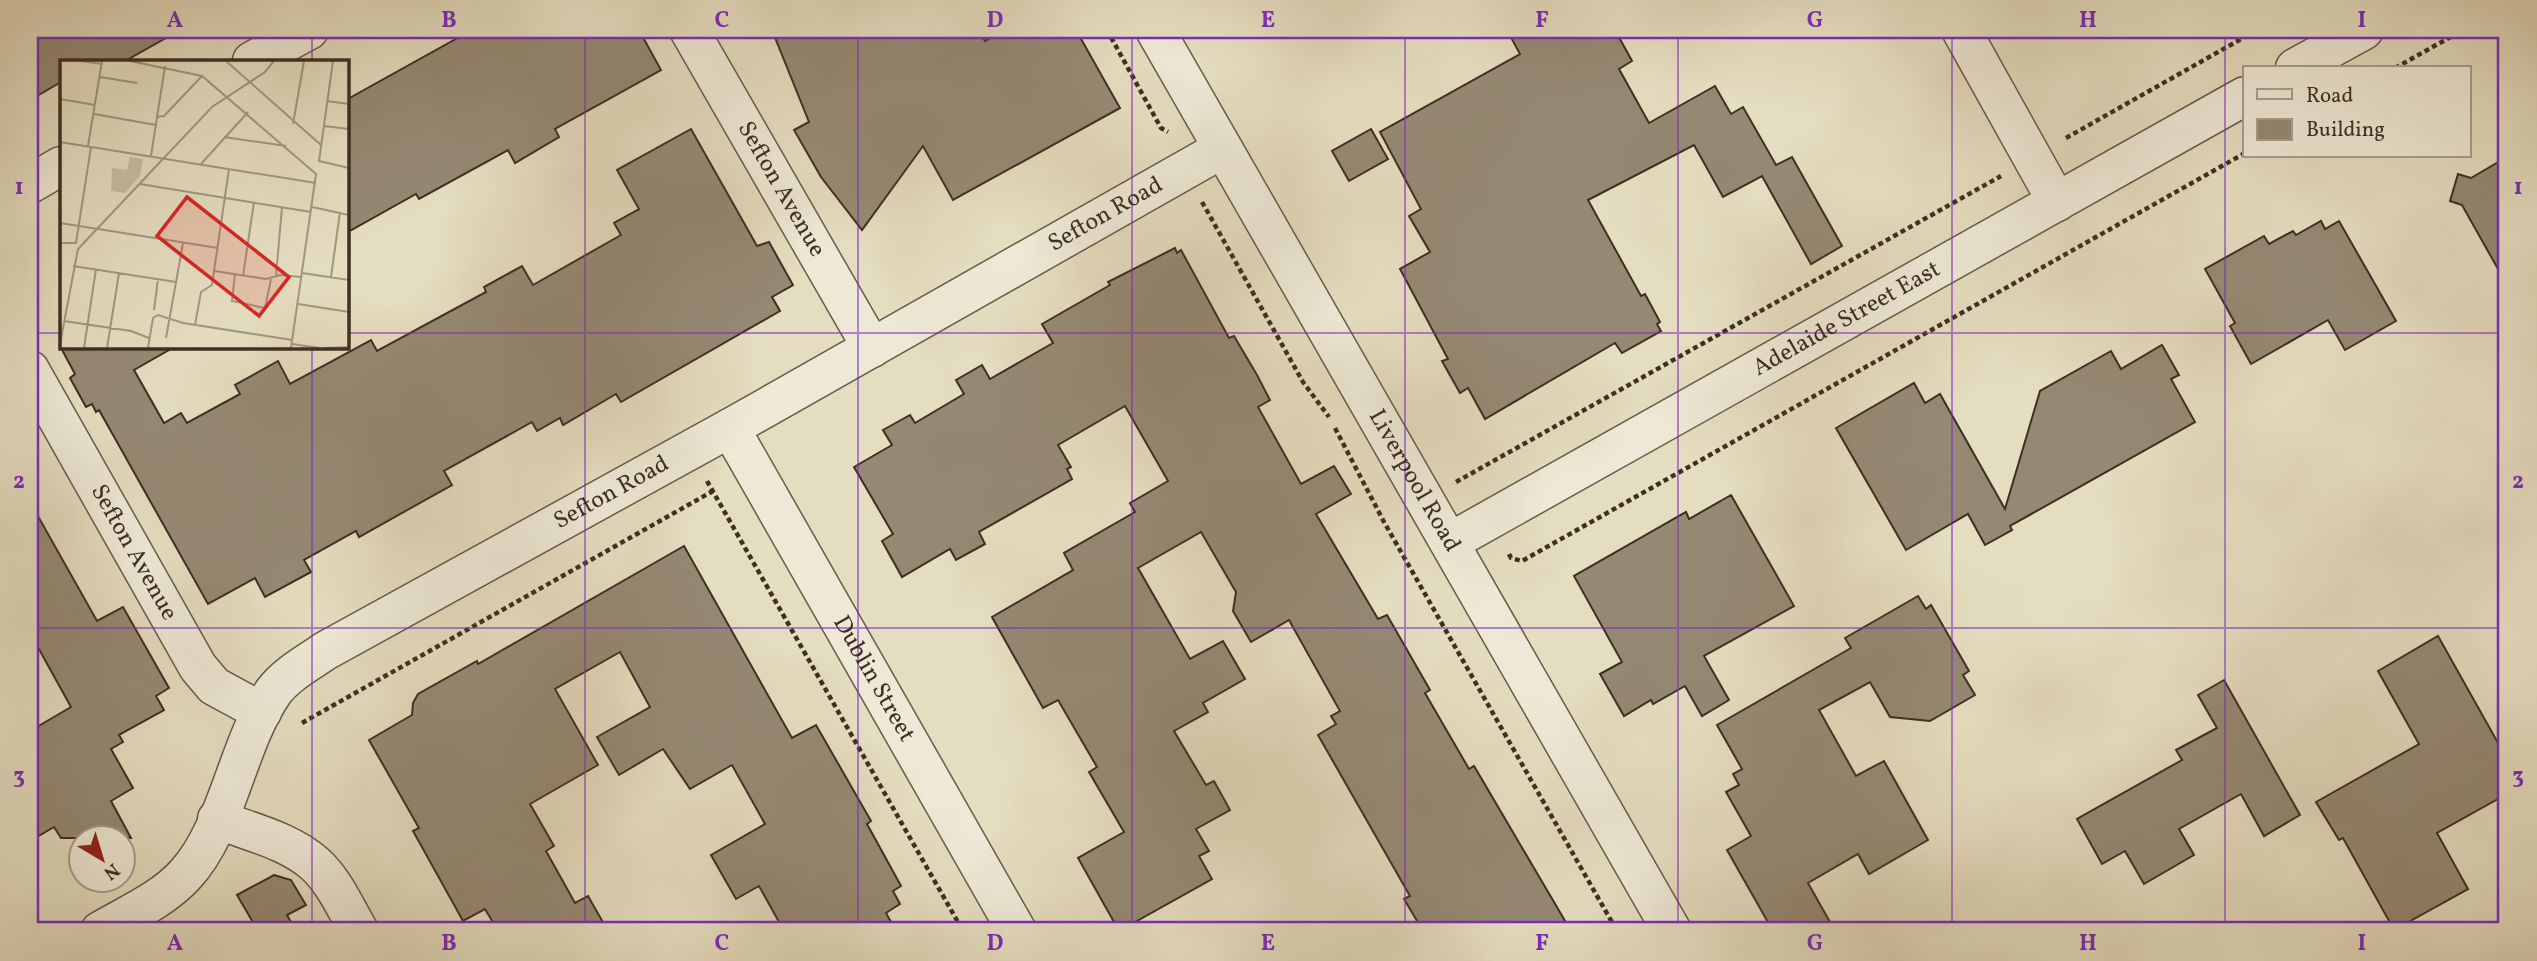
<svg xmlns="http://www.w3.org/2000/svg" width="2537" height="961" font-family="Vollkorn,serif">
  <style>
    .building { fill: #958974; stroke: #3e2f22; stroke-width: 2 }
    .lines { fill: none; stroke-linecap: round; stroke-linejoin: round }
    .minor-casing { stroke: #685a4a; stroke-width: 41 }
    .path { stroke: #3e2f22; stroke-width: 4.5; stroke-dasharray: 5 3.5; stroke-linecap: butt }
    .minor { stroke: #eee9d6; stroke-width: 38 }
    .grid { fill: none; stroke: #7b2cbf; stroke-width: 2; stroke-opacity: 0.55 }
    .labels { text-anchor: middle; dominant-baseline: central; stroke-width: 5; stroke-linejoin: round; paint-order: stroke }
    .street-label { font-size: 24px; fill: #3e2f22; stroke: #eee9d6 }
    .inset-road { fill: none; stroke: #a29781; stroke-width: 2 }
    .view { fill: #d62828; fill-opacity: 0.15; stroke: #d62828; stroke-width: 3.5 }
    .inset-edge { fill: none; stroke: #3e2f22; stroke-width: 3.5 }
    .neatline { fill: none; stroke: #7b2cbf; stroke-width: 2.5 }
    .grid-label { font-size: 23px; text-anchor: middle; font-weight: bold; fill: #7b2cbf }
  </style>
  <rect width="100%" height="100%" fill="#e5ddc0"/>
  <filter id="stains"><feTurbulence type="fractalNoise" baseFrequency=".00286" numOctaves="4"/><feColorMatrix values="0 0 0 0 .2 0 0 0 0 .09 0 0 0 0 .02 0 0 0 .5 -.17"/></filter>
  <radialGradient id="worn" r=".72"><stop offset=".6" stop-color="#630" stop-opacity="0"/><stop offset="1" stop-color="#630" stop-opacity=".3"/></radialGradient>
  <g class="building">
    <path d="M 30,30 L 180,30 L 125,61 L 61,61 L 61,82 L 30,100 Z"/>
    <path d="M 472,30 L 639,30 L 661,70 L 555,129 L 559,137 L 515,163 L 508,150 L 419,199 L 416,194 L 346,233 L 346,100 Z"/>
    <path d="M 772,30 L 978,30 L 985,41 L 1005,30 L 1076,30 L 1120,108 L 953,200 L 923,146 L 862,230 L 821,177 L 794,130 L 809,122 Z"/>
    <path d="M 1507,30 L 1615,30 L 1632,61 L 1619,69 L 1649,123 L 1715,86 L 1731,114 L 1743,107 L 1776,165 L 1792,157 L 1842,246 L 1811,264 L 1762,176 L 1723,197 L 1694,145 L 1588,200 L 1641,296 L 1645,294 L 1660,322 L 1657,324 L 1661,331 L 1622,353 L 1615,343 L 1485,419 L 1468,388 L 1460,393 L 1442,361 L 1448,359 L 1400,269 L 1430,252 L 1409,216 L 1421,209 L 1380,132 L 1520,54 Z"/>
    <path d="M 691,129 L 757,246 L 769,242 L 793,285 L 772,297 L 780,311 L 621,402 L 616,394 L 563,425 L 560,418 L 537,431 L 532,422 L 444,471 L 452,485 L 359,537 L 356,531 L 304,560 L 311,572 L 265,597 L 255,578 L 208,604 L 99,410 L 96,412 L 92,404 L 86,407 L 70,378 L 75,374 L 60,346 L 176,346 L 134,370 L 164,423 L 181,413 L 187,423 L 240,394 L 235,385 L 278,361 L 290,384 L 371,340 L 377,351 L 486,292 L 484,287 L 522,266 L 533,285 L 621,235 L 614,223 L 639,209 L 617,170 Z"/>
    <path d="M 1371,129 L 1388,159 L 1349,181 L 1332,151 Z"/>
    <path d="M 2507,157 L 2507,285 L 2462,205 L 2450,201 L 2458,174 L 2471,178 Z"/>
    <path d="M 2321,221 L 2325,229 L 2339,221 L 2396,321 L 2345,350 L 2328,320 L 2251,364 L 2230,326 L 2235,323 L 2205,269 L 2264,236 L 2269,244 L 2293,231 L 2296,235 Z"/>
    <path d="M 1175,248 L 1177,253 L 1181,250 L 1229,338 L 1234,336 L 1257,375 L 1270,400 L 1258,407 L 1301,484 L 1334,466 L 1351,494 L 1316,514 L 1378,619 L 1387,615 L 1430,690 L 1425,693 L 1469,769 L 1474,766 L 1571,931 L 1423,931 L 1404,899 L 1410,896 L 1318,735 L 1336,724 L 1331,716 L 1340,711 L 1289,620 L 1251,642 L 1233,611 L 1236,592 L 1201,532 L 1138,568 L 1190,659 L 1223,641 L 1245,679 L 1203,703 L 1208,712 L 1174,731 L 1206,785 L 1214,781 L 1230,810 L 1196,829 L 1209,851 L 1199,856 L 1212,879 L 1119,931 L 1078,858 L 1124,832 L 1089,772 L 1097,767 L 1058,700 L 1043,708 L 992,617 L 1073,570 L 1064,553 L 1135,512 L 1130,503 L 1168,481 L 1125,406 L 1058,445 L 1071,467 L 1067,469 L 1072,479 L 979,532 L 985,544 L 956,560 L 950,549 L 902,577 L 882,541 L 893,534 L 854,467 L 892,445 L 883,430 L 910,415 L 915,423 L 964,394 L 956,380 L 982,365 L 990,379 L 1053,343 L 1042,324 L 1110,285 L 1108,282 Z"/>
    <path d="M 2162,345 L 2179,375 L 2171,379 L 2195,422 L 2010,526 L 2012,530 L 1985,545 L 1968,514 L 1906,550 L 1836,428 L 1914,383 L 1925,403 L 1940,394 L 2005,509 L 2040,391 L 2111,351 L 2121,369 Z"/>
    <path d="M 1731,495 L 1794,606 L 1704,656 L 1729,700 L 1702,716 L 1685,686 L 1653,704 L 1651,700 L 1624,716 L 1600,674 L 1622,662 L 1574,576 L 1686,512 L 1689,519 Z"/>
    <path d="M 30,502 L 97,621 L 123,607 L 169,688 L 156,696 L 164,710 L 119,735 L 123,742 L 111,749 L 133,788 L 111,801 L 131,838 L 61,838 L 54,827 L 30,841 L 30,731 L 71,707 L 30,633 Z"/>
    <path d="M 684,546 L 792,738 L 816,725 L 871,821 L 867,824 L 901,886 L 893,891 L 900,904 L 886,913 L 896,931 L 784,931 L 759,886 L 736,899 L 711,855 L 765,824 L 732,765 L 690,789 L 663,749 L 619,775 L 597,737 L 650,707 L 620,652 L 555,689 L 598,765 L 530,804 L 554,846 L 546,851 L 575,903 L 588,896 L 608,931 L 498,931 L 485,909 L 463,921 L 413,831 L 419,828 L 369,740 L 412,715 L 413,703 L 418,694 L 477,661 L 478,664 Z"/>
    <path d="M 1918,596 L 1926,609 L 1931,605 L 1969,671 L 1963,675 L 1975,695 L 1930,721 L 1890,717 L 1870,682 L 1819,710 L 1856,776 L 1884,761 L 1928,840 L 1869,874 L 1858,854 L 1808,883 L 1835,931 L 1773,931 L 1727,850 L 1751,836 L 1726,792 L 1739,785 L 1733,774 L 1742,769 L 1717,725 L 1851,648 L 1845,638 Z"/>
    <path d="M 2438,636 L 2507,759 L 2507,794 L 2437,833 L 2468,889 L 2394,930 L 2343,838 L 2339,840 L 2316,802 L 2419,744 L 2378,671 Z"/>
    <path d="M 2224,680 L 2300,815 L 2264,836 L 2241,794 L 2179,829 L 2194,855 L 2144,884 L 2125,851 L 2102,864 L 2077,819 L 2182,760 L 2176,750 L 2217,728 L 2198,695 Z"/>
    <path d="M 274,875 L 291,880 L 306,905 L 287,915 L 296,931 L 258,931 L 237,895 Z"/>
  </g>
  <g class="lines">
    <g class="minor-casing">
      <g id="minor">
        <path id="s1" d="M 689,30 L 872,348"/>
        <path id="s2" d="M 1155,30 L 1672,931"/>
        <path d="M 1961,30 L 2057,202"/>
        <path d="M 252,61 L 309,30"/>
        <path d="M 2295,68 L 2364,30"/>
        <path d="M 30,184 L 61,166"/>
        <path id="s3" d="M 30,370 L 198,667 L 214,686 L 262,712"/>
        <path id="s4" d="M 730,428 L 1017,931"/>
        <path id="s5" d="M 1450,542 L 2245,96"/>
        <path d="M 217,819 C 249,832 288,840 315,864 C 334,881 346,909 359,931"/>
        <path id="s6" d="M 100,931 C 129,914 162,900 185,875 C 228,829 237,743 274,691 C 287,674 308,663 325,651 L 730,428 L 1222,149"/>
      </g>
    </g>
    <g class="path">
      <path d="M 1107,30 L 1161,128 L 1168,132"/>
      <path d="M 2395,68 L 2463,30"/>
      <path d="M 2066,138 L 2257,30"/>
      <path d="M 1202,202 L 1303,382 L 1329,417"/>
      <path d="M 1335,428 L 1384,522 L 1617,931"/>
      <path d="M 707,481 L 963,931"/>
      <path d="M 1456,482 L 2001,176"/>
      <path d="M 1509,554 L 1511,558 L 1522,561 L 2245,153"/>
      <path d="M 302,723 L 713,491"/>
    </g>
    <use href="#minor" class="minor"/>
  </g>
  <path class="grid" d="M 312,30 L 312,61M 585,30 L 585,931M 858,30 L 858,931M 1132,30 L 1132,931M 1405,30 L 1405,931M 1678,30 L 1678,931M 1952,30 L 1952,931M 2225,30 L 2225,931M 30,333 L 61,333M 346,333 L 2507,333M 312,346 L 312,931M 30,628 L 2507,628"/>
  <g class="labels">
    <g class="street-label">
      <text stroke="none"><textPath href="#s1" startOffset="184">Sefton Avenue</textPath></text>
      <text stroke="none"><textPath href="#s6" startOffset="1267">Sefton Road</textPath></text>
      <text stroke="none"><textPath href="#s5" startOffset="455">Adelaide Street East</textPath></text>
      <text stroke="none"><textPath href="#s2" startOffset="520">Liverpool Road</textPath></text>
      <text stroke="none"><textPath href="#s6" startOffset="700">Sefton Road</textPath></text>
      <text stroke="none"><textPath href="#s3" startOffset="210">Sefton Avenue</textPath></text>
      <text stroke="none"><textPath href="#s4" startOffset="289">Dublin Street</textPath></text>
    </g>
  </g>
  <g transform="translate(60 60)">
    <rect width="289" height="289" fill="#e5ddc0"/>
    <path d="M 70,97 L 83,99 L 80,116 L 65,133 L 51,131 L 52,108 L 67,110 Z" fill="#c9bfa5"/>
    <path class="inset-road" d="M 21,1 L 42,4M 70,1 L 142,16 L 256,114 L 231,288M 166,1 L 261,85M 273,1 L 259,101 L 289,108M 40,17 L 77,23M 0,39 L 35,45M 267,41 L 289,44M 34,54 L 96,65M 97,57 L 104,56 L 142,16M 233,64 L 244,1M 264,66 L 289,69M 164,77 L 226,86M 0,82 L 256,123M 28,86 L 42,1M 91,96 L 105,6M 141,104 L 188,52M 80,124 L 251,152M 252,147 L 289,155M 0,163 L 158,188M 0,183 L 16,183 L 31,87M 13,206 L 116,222M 155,211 L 206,219 L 220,215 L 241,217M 242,213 L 289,220M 175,214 L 172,241 L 205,248 L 211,219M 183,216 L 194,142M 216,216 L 222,147M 271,217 L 280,152M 238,244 L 289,252M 94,250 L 98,219M 4,261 L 71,271 L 89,278M 135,265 L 141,232 L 152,225 L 169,109M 106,278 L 123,183M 0,284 L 18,189 L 152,47 L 205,12 L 214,1M 232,284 L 260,288M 24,288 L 36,209M 47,288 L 59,213M 88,288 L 93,258 L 98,255 L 123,263 L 232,280M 264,288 L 289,287"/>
    <path class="view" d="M 127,137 L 229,217 L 199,256 L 97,176 Z"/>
    <rect width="289" height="289" class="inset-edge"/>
  </g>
  <rect width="2537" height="961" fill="none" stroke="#e5ddc0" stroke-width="77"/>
  <rect x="2243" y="66" width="228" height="91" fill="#eee9d6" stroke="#a89f8e" stroke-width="2"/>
  <rect x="2257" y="89" width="35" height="10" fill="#eee9d6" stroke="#a89f8e" stroke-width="2"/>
  <text x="2306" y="102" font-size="21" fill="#3e2f22">Road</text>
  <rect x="2257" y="119" width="35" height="21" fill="#958974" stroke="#a89f8e" stroke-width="2"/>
  <text x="2306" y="136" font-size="21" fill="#3e2f22">Building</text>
  <g transform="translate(102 859) rotate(142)"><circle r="33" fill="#eee9d6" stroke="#a89f8e" stroke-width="2"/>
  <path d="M0-5L12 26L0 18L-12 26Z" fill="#8f2418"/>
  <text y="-10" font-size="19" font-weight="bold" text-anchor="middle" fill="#3e2f22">N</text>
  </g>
  <rect x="38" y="38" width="2460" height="884" class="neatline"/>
  <g class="grid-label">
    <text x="175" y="27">A</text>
    <text x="449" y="27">B</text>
    <text x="722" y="27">C</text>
    <text x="995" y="27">D</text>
    <text x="1268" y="27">E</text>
    <text x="1542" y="27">F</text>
    <text x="1815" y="27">G</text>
    <text x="2088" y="27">H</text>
    <text x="2362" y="27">I</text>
    <text x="19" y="194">1</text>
    <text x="2518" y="194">1</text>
    <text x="19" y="488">2</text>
    <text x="2518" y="488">2</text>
    <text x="19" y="783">3</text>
    <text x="2518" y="783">3</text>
    <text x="175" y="950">A</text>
    <text x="449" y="950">B</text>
    <text x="722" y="950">C</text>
    <text x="995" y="950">D</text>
    <text x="1268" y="950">E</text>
    <text x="1542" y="950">F</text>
    <text x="1815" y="950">G</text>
    <text x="2088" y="950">H</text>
    <text x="2362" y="950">I</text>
  </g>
  <rect width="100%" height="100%" filter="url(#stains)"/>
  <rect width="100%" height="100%" fill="url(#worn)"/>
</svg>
